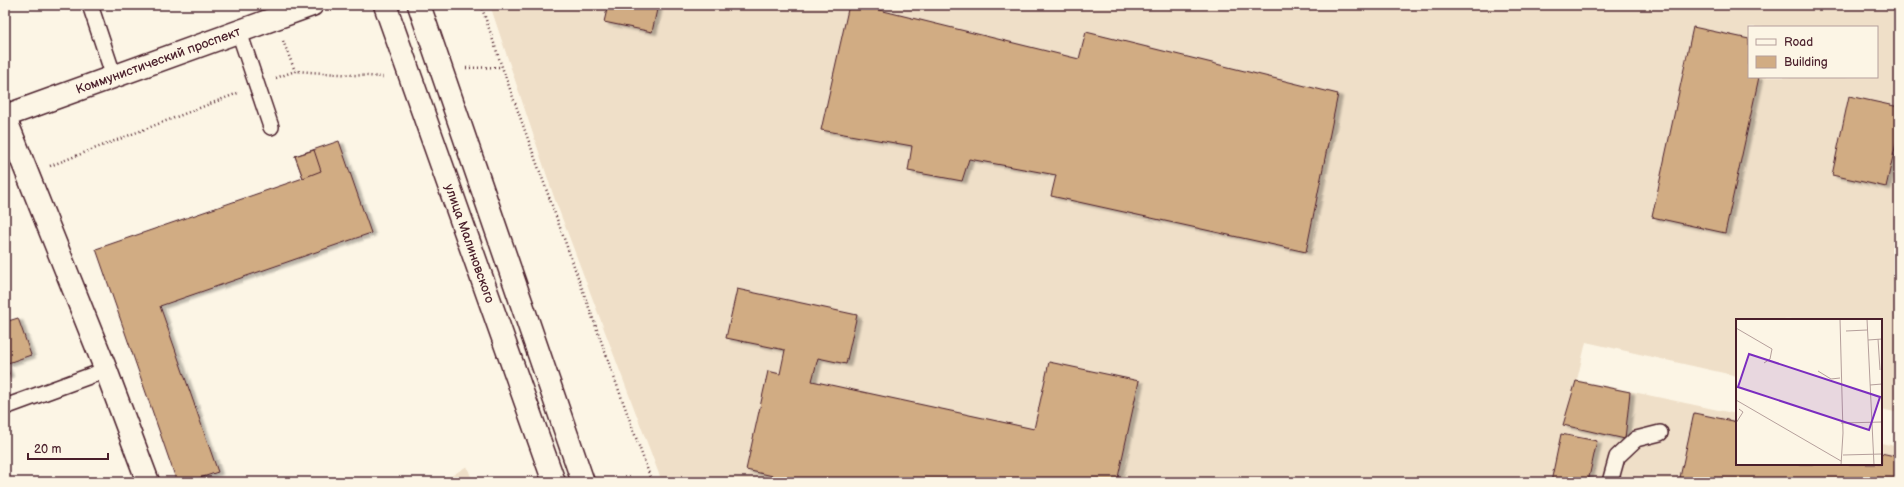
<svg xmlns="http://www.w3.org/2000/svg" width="1904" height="487" font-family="'Balsamiq Sans',sans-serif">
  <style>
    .built { fill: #efdfc8; fill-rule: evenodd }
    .building { fill: #d1ac83; stroke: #4a1f2b; filter: url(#shadow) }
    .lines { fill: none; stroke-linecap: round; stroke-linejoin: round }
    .lane-casing { stroke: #4a1f2b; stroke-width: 18 }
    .secondary-casing { stroke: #4a1f2b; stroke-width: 25 }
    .highway-casing { stroke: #4a1f2b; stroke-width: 25 }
    .path { stroke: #4a1f2b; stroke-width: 2.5; stroke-dasharray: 1 3; stroke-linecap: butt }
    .lane { stroke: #fcf5e5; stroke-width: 15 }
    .secondary { stroke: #fcf5e5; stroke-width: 22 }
    .highway { stroke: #fcf5e5; stroke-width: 22 }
    .labels { text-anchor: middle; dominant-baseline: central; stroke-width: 4; stroke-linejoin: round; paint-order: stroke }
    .street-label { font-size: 13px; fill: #4a1f2b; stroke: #fcf5e5 }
    .inset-road { fill: none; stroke: #b59f9b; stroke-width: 1 }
    .view { fill: #7b2cbf; fill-opacity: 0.15; stroke: #7b2cbf; stroke-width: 2 }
    .inset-edge { fill: none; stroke: #4a1f2b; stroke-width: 2 }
  </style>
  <defs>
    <filter id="shadow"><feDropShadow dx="4.5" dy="2.5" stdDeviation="1" flood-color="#0004"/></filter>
  </defs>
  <rect width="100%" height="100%" fill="#fcf5e5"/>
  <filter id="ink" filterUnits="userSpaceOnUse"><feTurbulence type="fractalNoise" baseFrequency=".025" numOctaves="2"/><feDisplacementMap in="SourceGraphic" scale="8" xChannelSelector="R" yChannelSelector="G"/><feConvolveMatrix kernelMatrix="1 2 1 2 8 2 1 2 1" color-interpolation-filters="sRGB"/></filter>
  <g filter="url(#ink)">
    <g class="built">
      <path d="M 490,5 L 1899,5 L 1899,413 L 1881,409 L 1881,320 L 1737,320 L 1737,376 L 1586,342 L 1577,380 L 1737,414 L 1737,464 L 1881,464 L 1881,443 L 1899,447 L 1899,482 L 662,482 L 554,197 ZM 1749,27 L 1877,27 L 1877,77 L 1749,77 Z"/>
      <path d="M 467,466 L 473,482 L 442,482 Z"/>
    </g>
    <g class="building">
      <path d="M 608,5 L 658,5 L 652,32 L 604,22 Z"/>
      <path d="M 849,5 L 859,5 L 1079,59 L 1086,32 L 1338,94 L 1306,252 L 1051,196 L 1056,175 L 969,159 L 962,181 L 908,171 L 912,146 L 821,130 Z"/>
      <path d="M 1693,27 L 1749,39 L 1749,77 L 1759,77 L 1725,233 L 1652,217 Z"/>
      <path d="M 1849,96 L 1899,107 L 1899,130 L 1886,187 L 1832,175 Z"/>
      <path d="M 339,141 L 371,233 L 160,306 L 218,472 L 188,482 L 177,482 L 96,249 L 303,178 L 295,156 Z"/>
      <path d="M 314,150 L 321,171 L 303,178 L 295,156 Z"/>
      <path d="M 737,289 L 857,315 L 846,364 L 818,358 L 812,381 L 1034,429 L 1049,362 L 1139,381 L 1117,482 L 800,482 L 746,470 L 768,371 L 780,374 L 785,350 L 726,338 Z"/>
      <path d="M 18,318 L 31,355 L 5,364 L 9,374 L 5,376 L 5,322 Z"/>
      <path d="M 1576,381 L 1630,392 L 1625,439 L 1563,425 Z"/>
      <path d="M 1694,413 L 1737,422 L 1737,464 L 1881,464 L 1881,453 L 1899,457 L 1899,482 L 1679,482 Z"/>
      <path d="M 1561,434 L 1597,441 L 1588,482 L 1551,482 Z"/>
    </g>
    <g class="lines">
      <g class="lane-casing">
        <g id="lane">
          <path d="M 90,5 L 114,77"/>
          <path d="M 239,32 L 271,127"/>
          <path d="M 5,407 L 106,370"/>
          <path d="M 1610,482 L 1617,457 L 1636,439 L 1660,433"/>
        </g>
      </g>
      <g class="secondary-casing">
        <g id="secondary">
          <path id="s1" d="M 5,116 L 312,5"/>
          <path d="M 5,118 L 106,370 L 148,482"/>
        </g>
      </g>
      <g class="highway-casing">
        <g id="highway">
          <path id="s2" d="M 385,5 L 554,482"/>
          <path d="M 419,5 L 583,482"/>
        </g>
      </g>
      <g class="path">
        <path d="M 481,5 L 502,67 L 652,482"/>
        <path d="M 283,41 L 295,71 L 383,77"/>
        <path d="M 466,68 L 502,67"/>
        <path d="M 276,78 L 295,71"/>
        <path d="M 50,166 L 238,93"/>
      </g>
      <use href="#lane" class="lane"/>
      <use href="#secondary" class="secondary"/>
      <use href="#highway" class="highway"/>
    </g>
  </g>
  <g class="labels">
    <g class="street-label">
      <text stroke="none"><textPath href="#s1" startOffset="163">Коммунистический проспект</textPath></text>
      <text stroke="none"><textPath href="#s2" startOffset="253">улица Малиновского</textPath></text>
    </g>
  </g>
  <g transform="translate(1736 319)">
    <rect width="146" height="146" fill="#fcf5e5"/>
    <path class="inset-road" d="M 104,0 L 107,114 L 105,146M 131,0 L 138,146M 0,9 L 36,30 L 34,40 L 28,44M 110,12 L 131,11M 142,20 L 144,51M 132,21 L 146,20M 82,52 L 95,60 L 104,59M 134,66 L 146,65M 0,81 L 105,142M 0,104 L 7,93 L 3,90M 105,104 L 146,103M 107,136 L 146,135"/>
    <path class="view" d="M 13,35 L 144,78 L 133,111 L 2,68 Z"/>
    <rect width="146" height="146" class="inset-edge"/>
  </g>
  <rect width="1904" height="487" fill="none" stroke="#fcf5e5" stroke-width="20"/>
  <rect x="10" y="10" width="1884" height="467" fill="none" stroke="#4a1f2b" stroke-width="1.5" filter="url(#ink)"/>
  <rect x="1748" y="26" width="130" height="52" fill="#fcf5e5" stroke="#b59f9b"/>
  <rect x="1756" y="39" width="20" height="6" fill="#fcf5e5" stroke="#b59f9b"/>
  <text x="1784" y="46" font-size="12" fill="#4a1f2b">Road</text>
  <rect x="1756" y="56" width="20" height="12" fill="#d1ac83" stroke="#b59f9b"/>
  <text x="1784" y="66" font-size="12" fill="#4a1f2b">Building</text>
  <path d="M28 453v6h80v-6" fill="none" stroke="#4a1f2b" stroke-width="2"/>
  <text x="34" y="453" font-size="12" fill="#4a1f2b" stroke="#fcf5e5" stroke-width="3" paint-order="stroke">20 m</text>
</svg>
